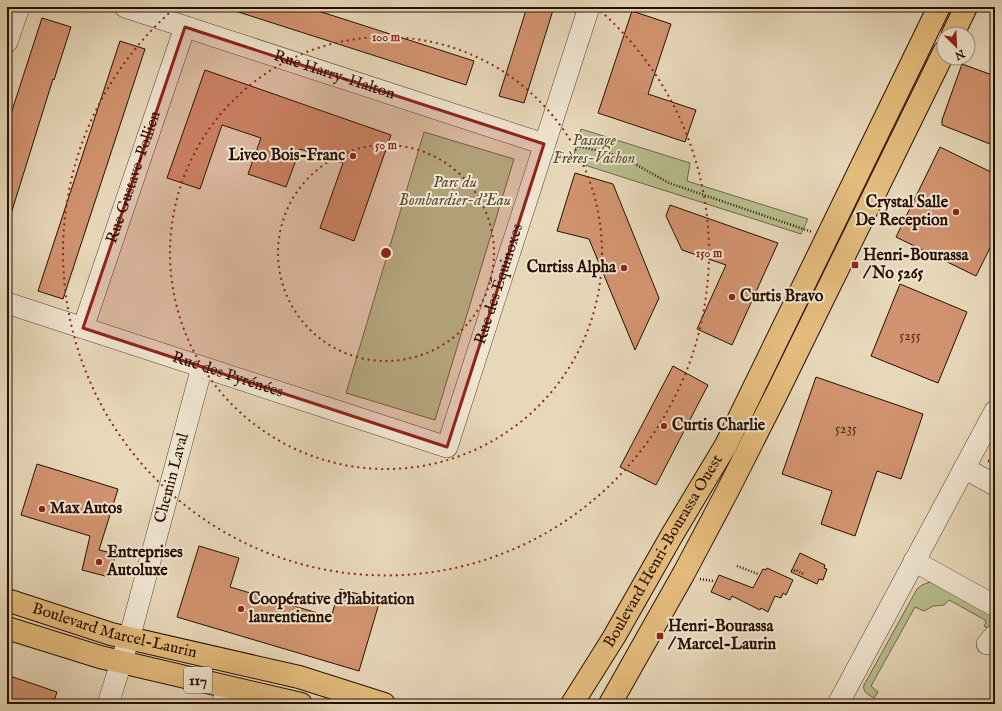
<svg xmlns="http://www.w3.org/2000/svg" width="1002" height="711" font-family="'IM FELL English',serif">
  <style>
    .green { fill: #b8be8f; stroke: #6f6648 }
    .building { fill: #d29470; stroke: #260f01 }
    .lines { fill: none; stroke-linecap: round; stroke-linejoin: round }
    .minor-casing { stroke: #56412f; stroke-width: 22 }
    .major-casing { stroke: #260f01; stroke-width: 24 }
    .path { stroke: #260f01; stroke-width: 2.5; stroke-dasharray: 1 2; stroke-linecap: butt }
    .minor { stroke: #f0e6d2; stroke-width: 21 }
    .major { stroke: #e4bc7d; stroke-width: 22 }
    .marked { fill: #8f2418; fill-opacity: 0.2; stroke: #8f2418; stroke-width: 3; stroke-linejoin: round }
    .ring { fill: none; stroke: #8f2418; stroke-width: 2; stroke-dasharray: 2 4 }
    .poi-dot { fill: #8f2418; stroke: #f0e6d2; stroke-width: 1.5 }
    .labels { text-anchor: middle; dominant-baseline: central; stroke-width: 4; stroke-linejoin: round; paint-order: stroke }
    .number-label { font-size: 14px; fill: #51301d }
    .shield { fill: #f0e6d2; stroke: #635040; stroke-width: 1 }
    .shield-label { font-size: 15px; font-weight: bold; fill: #260f01 }
    .street-label { font-size: 16px; fill: #260f01; stroke: #f0e6d2 }
    .park-label { font-size: 16px; font-style: italic; fill: #594c33; stroke: #f0e6d2 }
    .poi-label { font-size: 16px; font-weight: bold; fill: #260f01; stroke: #f0e6d2; text-anchor: start }
    .centre { fill: #8f2418; stroke: #f0e6d2; stroke-width: 2 }
    .ring-label { font-size: 12px; text-anchor: middle; font-weight: bold; fill: #8f2418; stroke: #f0e6d2; stroke-width: 4; stroke-linejoin: round; paint-order: stroke }
  </style>
  <rect width="100%" height="100%" fill="#e8d8ba"/>
  <filter id="stains"><feTurbulence type="fractalNoise" baseFrequency=".005" numOctaves="4"/><feColorMatrix values="0 0 0 0 .2 0 0 0 0 .09 0 0 0 0 .02 0 0 0 .5 -.17"/></filter>
  <radialGradient id="worn" r=".72"><stop offset=".6" stop-color="#630" stop-opacity="0"/><stop offset="1" stop-color="#630" stop-opacity=".3"/></radialGradient>
  <g class="green">
    <path d="M 581,129 L 690,163 L 687,181 L 808,219 L 801,234 L 572,161 Z"/>
    <path d="M 424,132 L 514,159 L 435,420 L 346,393 Z"/>
    <path d="M 930,582 L 995,614 L 995,627 L 990,630 L 984,626 L 986,623 L 985,620 L 949,600 L 944,605 L 933,606 L 924,611 L 915,607 L 871,686 L 878,692 L 874,698 C 869,695 862,692 864,685 L 917,589 L 922,585 Z"/>
  </g>
  <g class="building">
    <path d="M 229,7 L 306,7 L 474,61 L 466,85 L 229,9 Z"/>
    <path d="M 527,7 L 554,7 L 524,103 L 499,96 Z"/>
    <path d="M 632,11 L 671,24 L 648,94 L 696,110 L 685,142 L 598,113 Z"/>
    <path d="M 42,18 L 71,27 L 54,80 L 53,79 L 10,217 L 7,217 L 7,126 Z"/>
    <path d="M 120,41 L 145,49 L 63,299 L 38,291 Z"/>
    <path d="M 962,64 L 995,76 L 995,146 L 942,125 L 942,120 Z"/>
    <path d="M 205,70 L 391,135 L 354,241 L 320,228 L 343,163 L 300,149 L 286,187 L 248,174 L 261,138 L 222,125 L 200,189 L 167,178 Z"/>
    <path d="M 940,147 L 995,174 L 995,191 L 990,201 L 995,204 L 995,238 L 976,276 L 896,237 Z"/>
    <path d="M 575,173 L 613,184 L 659,298 L 635,350 L 589,239 L 557,231 Z"/>
    <path d="M 670,205 L 778,243 L 732,345 L 697,329 L 726,265 L 682,250 L 666,216 Z"/>
    <path d="M 900,284 L 967,312 L 938,383 L 871,356 Z"/>
    <path d="M 673,366 L 708,385 L 656,485 L 620,467 Z"/>
    <path d="M 816,377 L 923,414 L 901,479 L 877,471 L 855,536 L 821,524 L 832,491 L 782,474 Z"/>
    <path d="M 37,464 L 118,489 L 99,550 L 116,554 L 109,577 L 82,570 L 90,536 L 21,515 Z"/>
    <path d="M 199,546 L 239,558 L 230,587 L 331,617 L 340,589 L 380,600 L 359,671 L 177,617 Z"/>
    <path d="M 800,553 L 825,565 L 824,568 L 827,569 L 823,580 L 819,579 L 817,584 L 791,572 Z"/>
    <path d="M 767,568 L 793,580 L 786,595 L 783,593 L 781,598 L 775,596 L 768,612 L 761,608 L 760,610 L 732,596 L 730,600 L 711,592 L 719,575 L 753,588 L 763,569 L 766,570 Z"/>
    <path d="M 7,675 L 57,692 L 53,704 L 20,704 L 7,700 Z"/>
  </g>
  <g class="lines">
    <g class="minor-casing">
      <g id="minor">
        <path id="s1" d="M 125,7 L 544,144"/>
        <path d="M 7,42 L 19,7"/>
        <path id="s2" d="M 7,303 L 447,447 L 589,7"/>
        <path id="s3" d="M 83,328 L 185,27"/>
        <path d="M 964,468 L 995,485"/>
        <path d="M 914,561 L 995,606"/>
        <path d="M 987,644 L 995,635"/>
        <path id="s4" d="M 108,704 L 132,628 L 202,367"/>
        <path d="M 222,704 L 228,687"/>
        <path d="M 838,704 L 995,411"/>
      </g>
    </g>
    <g class="major-casing">
      <g id="major">
        <path d="M 953,34 L 966,7"/>
        <path id="s5" d="M 7,600 L 111,634 L 299,677 L 384,704"/>
        <path d="M 7,628 L 100,657 L 301,704"/>
        <path id="s6" d="M 572,704 L 614,637 L 672,535 L 726,445 L 939,7"/>
        <path d="M 610,704 L 684,573 L 728,490 L 776,395 L 944,52"/>
      </g>
    </g>
    <g class="path">
      <path d="M 571,145 L 605,152 L 626,159 L 669,183 L 812,232"/>
      <path d="M 988,461 L 995,461"/>
      <path d="M 737,566 L 758,574"/>
      <path d="M 791,571 L 796,570 L 803,574"/>
      <path d="M 700,579 L 713,581"/>
    </g>
    <use href="#minor" class="minor"/>
    <use href="#major" class="major"/>
  </g>
  <path class="marked" d="M 185,27 L 544,144 L 447,447 L 83,328 Z"/>
  <g class="ring">
    <circle cx="386" cy="253" r="108"/>
    <circle cx="386" cy="253" r="216"/>
    <path d="M596 7A323 323 0 1 1 176 7"/>
  </g>
  <g class="poi-dot">
    <circle cx="353" cy="156" r="4"/>
    <circle cx="956" cy="212" r="4"/>
    <rect x="851" y="261" width="8" height="8" rx="2"/>
    <circle cx="624" cy="268" r="4"/>
    <circle cx="732" cy="297" r="4"/>
    <circle cx="664" cy="426" r="4"/>
    <circle cx="42" cy="509" r="4"/>
    <circle cx="99" cy="562" r="4"/>
    <circle cx="241" cy="609" r="4"/>
    <rect x="656" y="632" width="8" height="8" rx="2"/>
  </g>
  <g class="labels">
    <g class="number-label">
      <text x="910" y="336">5255</text>
      <text x="846" y="429">5235</text>
    </g>
    <rect class="shield" x="184" y="667" width="28" height="26" rx="3"/>
    <g class="shield-label">
      <text x="198" y="680">117</text>
    </g>
    <g class="street-label">
      <text stroke="none"><textPath href="#s1" startOffset="220">Rue Harry-Halton</textPath></text>
      <text stroke="none"><textPath href="#s3" startOffset="159">Rue Gustave-Pollien</textPath></text>
      <text stroke="none"><textPath href="#s2" startOffset="634">Rue des Équinoxes</textPath></text>
      <text stroke="none"><textPath href="#s2" startOffset="232">Rue des Pyrénées</textPath></text>
      <text stroke="none"><textPath href="#s4" startOffset="235">Chemin Laval</textPath></text>
      <text stroke="none"><textPath href="#s6" startOffset="178">Boulevard Henri-Bourassa Ouest</textPath></text>
      <text stroke="none"><textPath href="#s5" startOffset="112">Boulevard Marcel-Laurin</textPath></text>
    </g>
    <g class="park-label">
      <text x="594" y="141">Passage<tspan x="594" dy="18">Frères-Vachon</tspan></text>
      <text x="455" y="183">Parc du<tspan x="455" dy="18">Bombardier-d'Eau</tspan></text>
    </g>
    <g class="poi-label">
      <text x="345" y="156" text-anchor="end">Liveo Bois-Franc</text>
      <text x="948" y="203" text-anchor="end">Crystal Salle<tspan x="948" dy="18">De Reception</tspan></text>
      <text x="863" y="256">Henri-Bourassa<tspan x="863" dy="18">/ No 5265</tspan></text>
      <text x="616" y="268" text-anchor="end">Curtiss Alpha</text>
      <text x="740" y="297">Curtis Bravo</text>
      <text x="672" y="426">Curtis Charlie</text>
      <text x="50" y="509">Max Autos</text>
      <text x="107" y="553">Entreprises<tspan x="107" dy="18">Autoluxe</tspan></text>
      <text x="249" y="600">Coopérative d’habitation<tspan x="249" dy="18">laurentienne</tspan></text>
      <text x="668" y="627">Henri-Bourassa<tspan x="668" dy="18">/ Marcel-Laurin</tspan></text>
    </g>
  </g>
  <circle cx="386" cy="253" r="6" class="centre"/>
  <g class="ring-label">
    <text x="386" y="41">100 m</text>
    <text x="386" y="149">50 m</text>
    <text x="709" y="257">150 m</text>
  </g>
  <rect width="1002" height="711" fill="none" stroke="#e8d8ba" stroke-width="24"/>
  <rect x="8" y="8" width="986" height="695" fill="none" stroke="#260f01" stroke-width="2"/>
  <rect x="12" y="12" width="978" height="687" fill="none" stroke="#260f01"/>
  <g transform="translate(956 46) rotate(156)"><circle r="19" fill="#f0e6d2" stroke="#9f907e"/>
  <path d="M0-3L7 15L0 10L-7 15Z" fill="#8f2418"/>
  <text y="-6" font-size="11" font-weight="bold" text-anchor="middle" fill="#260f01">N</text>
  </g>
  <rect width="100%" height="100%" filter="url(#stains)"/>
  <rect width="100%" height="100%" fill="url(#worn)"/>
</svg>
